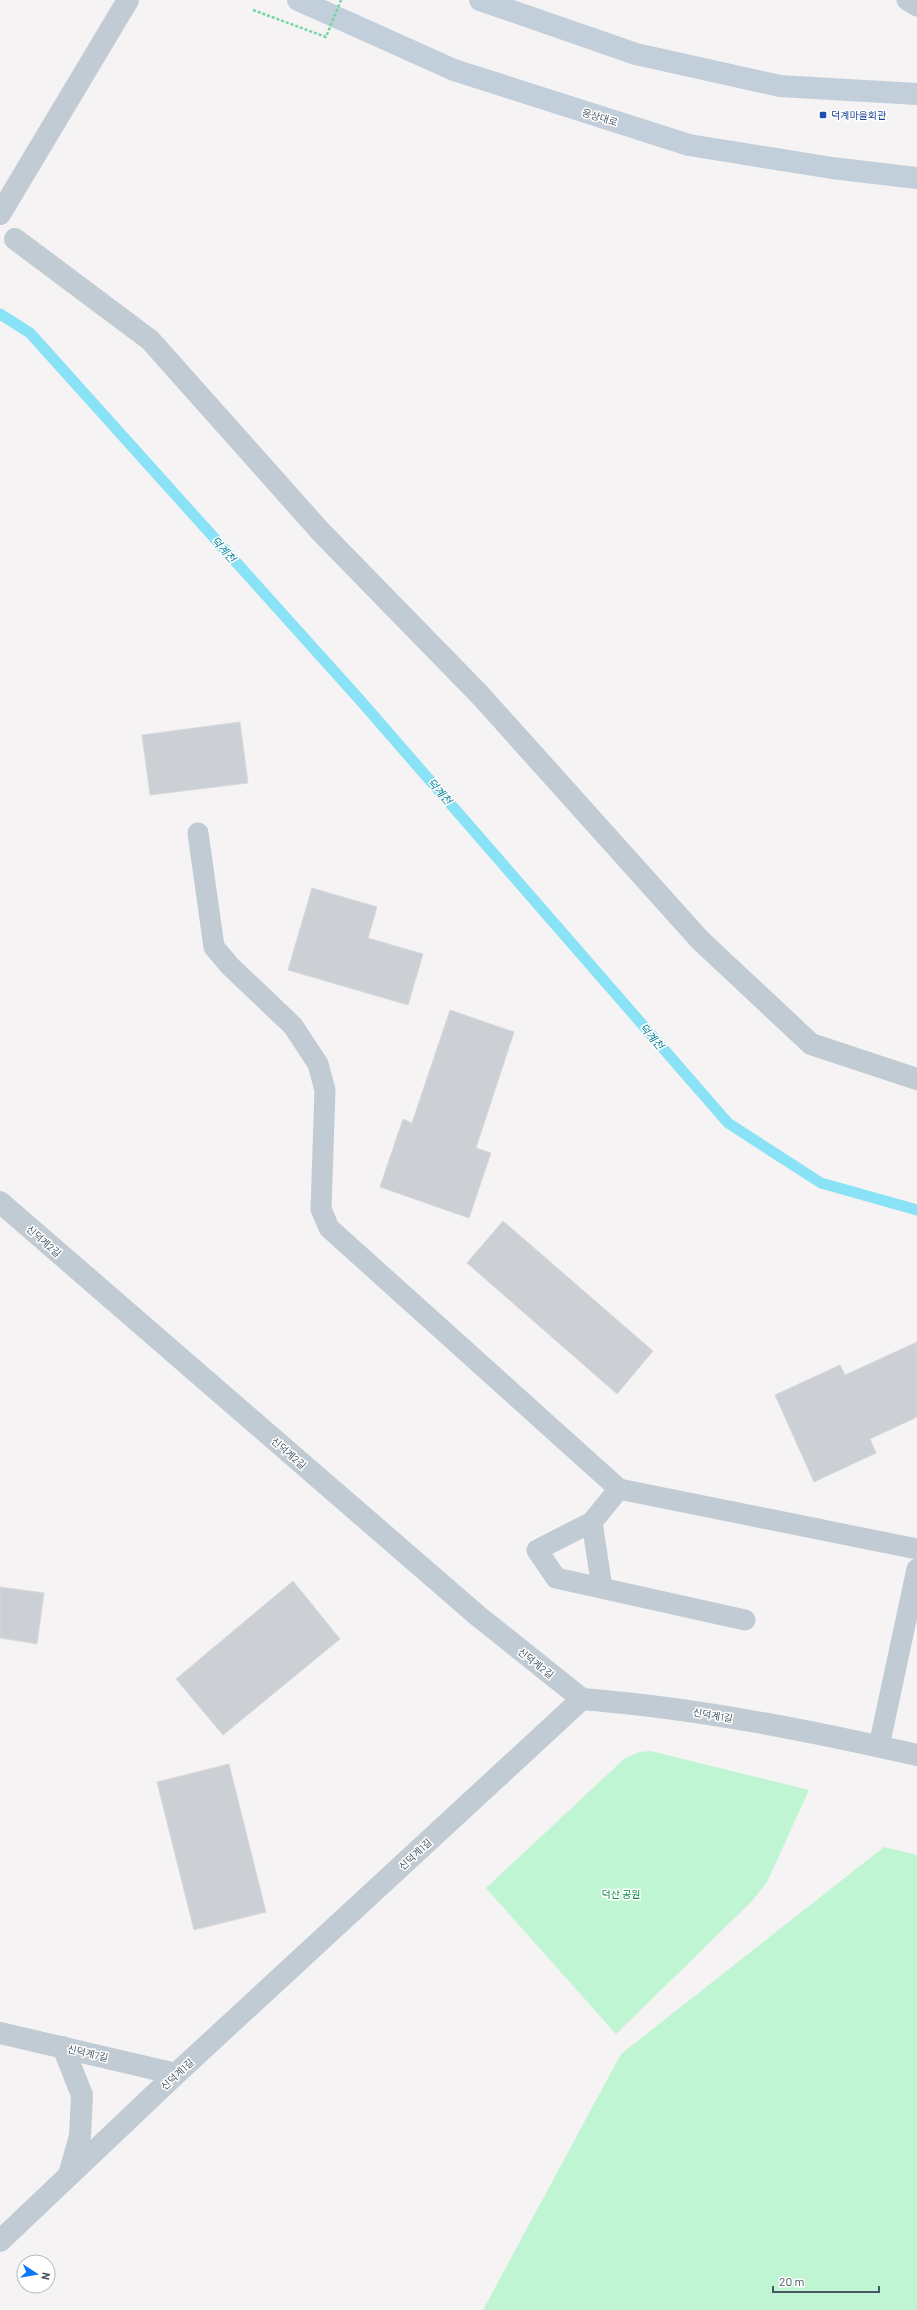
<svg xmlns="http://www.w3.org/2000/svg" width="917" height="2310" font-family="Barlow,'Noto Sans KR',sans-serif">
  <style>
    .green { fill: #bff5d2 }
    .lines { fill: none; stroke-linecap: round; stroke-linejoin: round }
    .stream { stroke: #89e2f5; stroke-width: 11 }
    .building { fill: #ccd0d5; stroke: #d6d9de }
    .service { stroke: #c0cbd3; stroke-width: 21 }
    .minor { stroke: #c0cbd3; stroke-width: 22 }
    .tertiary { stroke: #c0cbd3; stroke-width: 22 }
    .secondary { stroke: #c2cfdb; stroke-width: 22 }
    .path-bridge { stroke: #73d7a2; stroke-width: 2.5; stroke-dasharray: 3 2; stroke-linecap: butt }
    .transit-dot { fill: #1a4fb4; stroke: #fff; stroke-width: 1.5 }
    .labels { text-anchor: middle; dominant-baseline: central; stroke-width: 3; stroke-linejoin: round; paint-order: stroke }
    .transit-label { font-size: 10px; fill: #164399; stroke: #fff; text-anchor: start }
    .street-label { font-size: 10px; fill: #485763; stroke: #fff }
    .park-label { font-size: 10px; fill: #0e8847; stroke: #fff }
    .water-label { font-size: 11px; font-style: italic; fill: #03809b; stroke: #fff }
  </style>
  <rect width="100%" height="100%" fill="#f5f3f3"/>
  <g class="green">
    <path d="M 651,1751 L 809,1790 L 767,1882 L 752,1901 L 616,2034 L 486,1888 L 625,1758 L 640,1752 Z"/>
    <path d="M 884,1847 L 917,1855 L 917,2310 L 483,2310 L 621,2054 Z"/>
  </g>
  <g class="lines">
    <path class="stream" d="M 0,314 L 30,333 L 360,700 L 728,1123 L 821,1183 L 917,1210"/>
  </g>
  <g class="building">
    <path d="M 240,722 L 248,783 L 150,795 L 142,735 Z"/>
    <path d="M 312,888 L 377,907 L 368,938 L 423,954 L 408,1005 L 288,970 Z"/>
    <path d="M 450,1010 L 514,1032 L 476,1148 L 491,1153 L 469,1218 L 380,1187 L 403,1119 L 412,1123 Z"/>
    <path d="M 503,1221 L 653,1351 L 617,1394 L 467,1263 Z"/>
    <path d="M 917,1342 L 917,1417 L 870,1439 L 876,1453 L 814,1482 L 775,1395 L 840,1365 L 845,1375 Z"/>
    <path d="M 293,1581 L 340,1639 L 223,1735 L 176,1679 Z"/>
    <path d="M 0,1587 L 44,1593 L 37,1644 L 0,1638 Z"/>
    <path d="M 229,1764 L 266,1912 L 194,1930 L 157,1782 Z"/>
  </g>
  <g class="lines">
    <g class="service">
      <path d="M 907,0 L 917,6"/>
      <path d="M 198,833 L 214,947 L 230,966 L 293,1026 L 318,1064 L 325,1090 L 321,1209 L 329,1228 L 619,1489"/>
      <path d="M 592,1522 L 602,1588"/>
      <path d="M 745,1620 L 556,1578 L 537,1550 L 592,1522 L 619,1489 L 917,1549"/>
      <path d="M 879,1746 L 917,1569"/>
    </g>
    <g class="minor">
      <path d="M 0,214 L 128,0"/>
      <path d="M 15,239 L 150,340 L 321,532 L 480,695 L 700,940 L 811,1044 L 917,1079"/>
      <path d="M 0,1202 L 478,1616 L 582,1699"/>
      <path d="M 0,2033 L 176,2074"/>
    </g>
    <g class="tertiary">
      <path d="M 63,2047 L 82,2095 L 80,2136 L 69,2175"/>
      <path d="M 0,2241 L 176,2074 L 582,1699 C 695,1708 807,1730 917,1755"/>
    </g>
    <g class="secondary">
      <path d="M 298,0 L 454,70 L 689,145 L 832,168 L 917,178"/>
      <path d="M 480,0 L 636,54 L 780,86 L 917,94"/>
    </g>
    <path class="path-bridge" d="M 253,10 L 326,37 L 341,0"/>
  </g>
  <rect class="transit-dot" x="819" y="111" width="8" height="8" rx="2"/>
  <g class="labels">
    <g class="transit-label">
      <text x="831" y="115">덕계마을회관</text>
    </g>
    <g class="street-label">
      <text transform="translate(600 117) rotate(17)">웅상대로</text>
      <text transform="translate(44 1241) rotate(41)">신덕계2길</text>
      <text transform="translate(289 1453) rotate(41)">신덕계2길</text>
      <text transform="translate(536 1663) rotate(38)">신덕계2길</text>
      <text transform="translate(713 1715) rotate(10)">신덕계1길</text>
      <text transform="translate(415 1854) rotate(-43)">신덕계1길</text>
      <text transform="translate(88 2053) rotate(13)">신덕계7길</text>
      <text transform="translate(177 2074) rotate(-43)">신덕계1길</text>
    </g>
    <g class="park-label">
      <text x="621" y="1894">덕산 공원</text>
    </g>
    <g class="water-label">
      <text transform="translate(224 549) rotate(48)">덕계천</text>
      <text transform="translate(440 791) rotate(49)">덕계천</text>
      <text transform="translate(652 1036) rotate(49)">덕계천</text>
    </g>
  </g>
  <g transform="translate(36 2274) rotate(102)"><circle r="19" fill="#ffffff" stroke="#b6bcc1"/>
  <path d="M0-3L7 15L0 10L-7 15Z" fill="#0a79f8"/>
  <text y="-6" font-size="11" font-weight="bold" text-anchor="middle" fill="#485763">N</text>
  </g>
  <path d="M773 2286v6h106v-6" fill="none" stroke="#485763" stroke-width="2"/>
  <text x="779" y="2286" font-size="12" fill="#485763" stroke="#ffffff" stroke-width="3" paint-order="stroke">20 m</text>
</svg>
